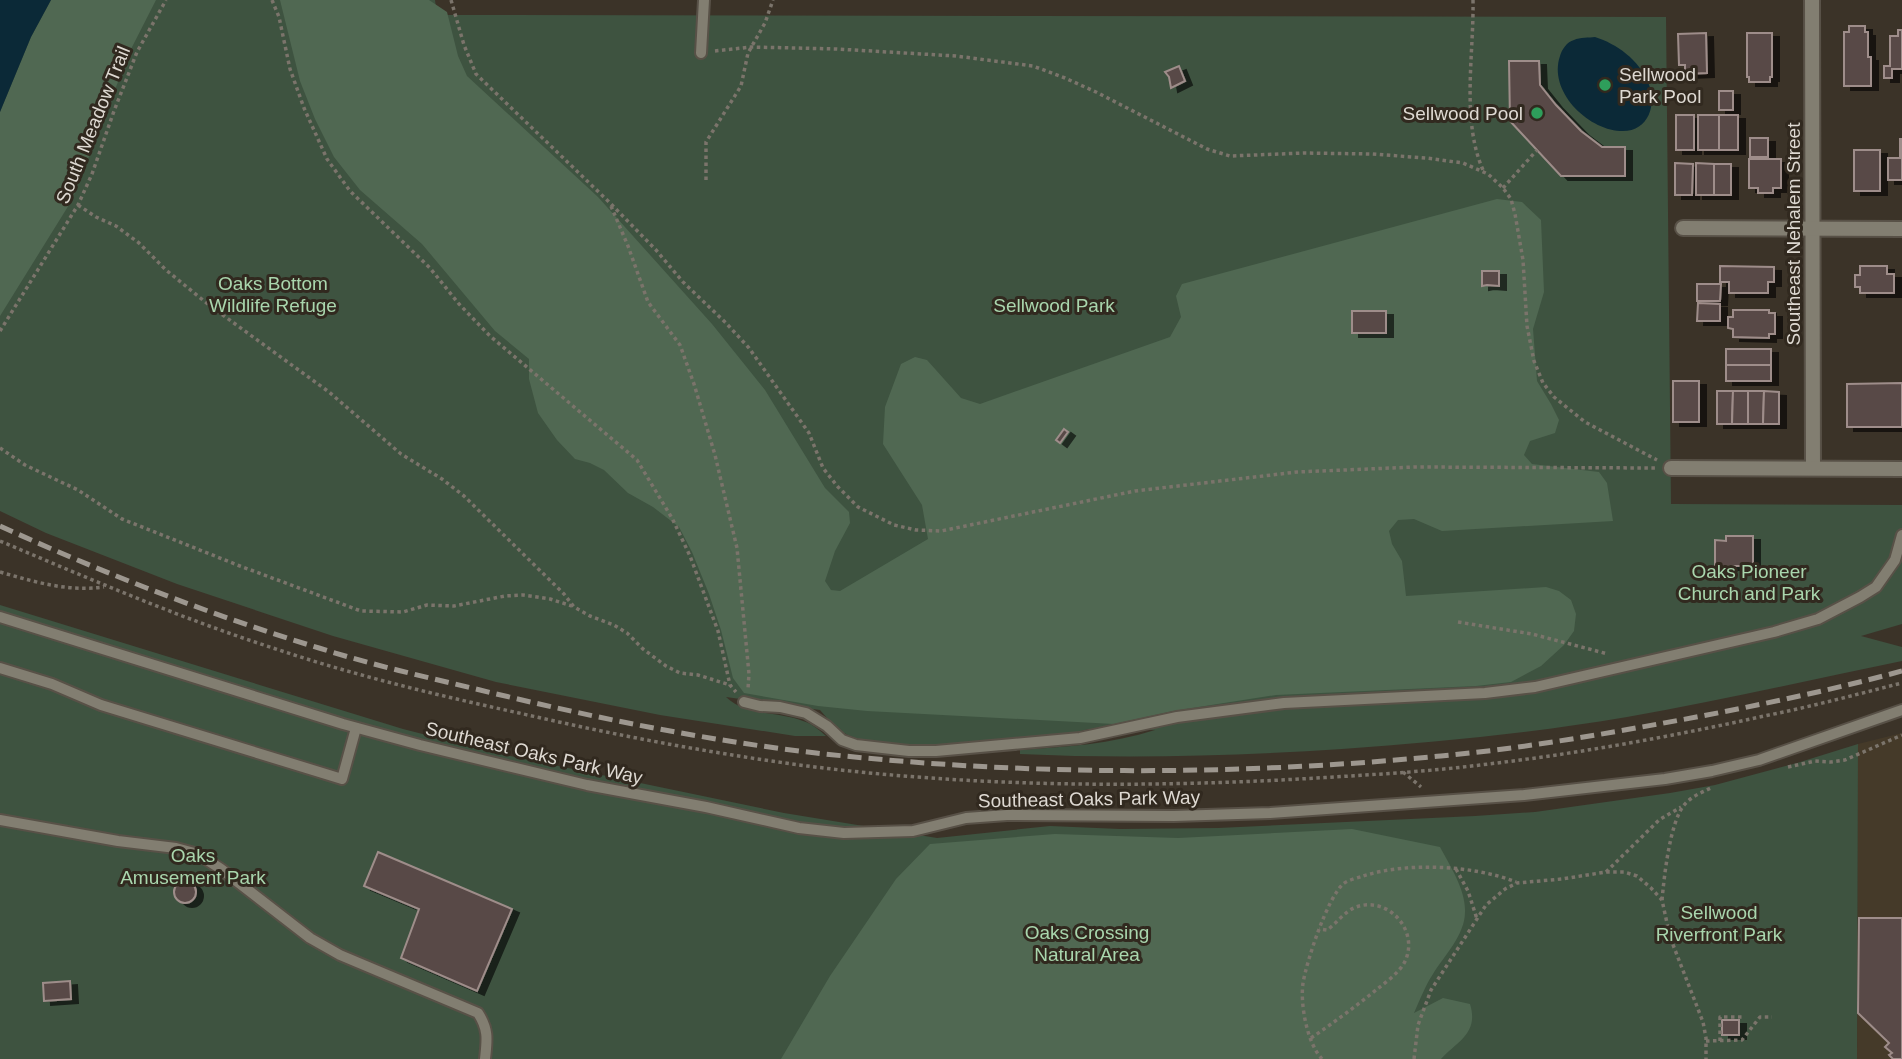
<svg xmlns="http://www.w3.org/2000/svg" width="1902" height="1059" font-family="Arial,sans-serif">
  <style>
    .built { fill: #453a29 }
    .green { fill: #3e5340 }
    .forest { fill: #506852 }
    .water { fill: #0b2937 }
    .building { fill: #584946; stroke: #9e8d8a; stroke-width: 2; filter: url(#shadow) }
    .lines { fill: none; stroke-linecap: round; stroke-linejoin: round }
    .service-casing { stroke: #585147; stroke-width: 14 }
    .minor-casing { stroke: #585147; stroke-width: 18 }
    .path { stroke: #7b746b; stroke-width: 3.5; stroke-dasharray: 3.5 3.5; stroke-linecap: butt }
    .service { stroke: #827e71; stroke-width: 10 }
    .minor { stroke: #827e71; stroke-width: 14 }
    .rail { stroke: #9d978f; stroke-width: 5; stroke-dasharray: 14 7; stroke-linecap: butt }
    .leisure-dot { fill: #2e9e5b; stroke: #31291f; stroke-width: 2.5 }
    .labels { text-anchor: middle; dominant-baseline: central; stroke-width: 6; stroke-linejoin: round; paint-order: stroke }
    .poi-label { font-size: 19px; fill: #ded9d2; stroke: #31291f; text-anchor: start }
    .street-label { font-size: 19px; fill: #ded9d2; stroke: #31291f }
    .park-label { font-size: 19px; fill: #a9d6ad; stroke: #31291f }
  </style>
  <defs>
    <filter id="shadow"><feDropShadow dx="7" dy="4" stdDeviation="0" flood-color="#0009"/></filter>
  </defs>
  <rect width="100%" height="100%" fill="#3b3328"/>
  <path class="built" d="M 1902,733 L 1902,1059 L 1857,1059 L 1858,744 Z"/>
  <g class="green">
    <path d="M 0,0 L 435,0 L 437,15 L 1666,17 L 1671,504 L 1902,505 L 1902,624 L 1861,636 L 1902,647 L 1902,661 C 1810,680 1719,701 1627,717 C 1533,733 1438,742 1342,749 C 1235,756 1127,759 1020,754 L 1020,750 C 1065,747 1112,744 1155,730 L 1089,729 L 1069,734 C 1040,736 1011,739 982,742 C 939,745 889,752 848,735 C 837,730 828,719 820,710 L 726,697 C 747,717 778,711 803,721 C 813,724 819,730 826,736 L 795,736 L 660,715 L 496,682 L 333,636 L 177,584 L 46,533 L 0,511 Z"/>
    <path d="M 0,605 L 403,729 L 501,754 L 784,813 L 937,838 L 1050,826 L 1120,829 L 1218,828 L 1475,816 L 1535,812 L 1670,793 L 1715,785 L 1797,763 L 1858,744 L 1857,1059 L 0,1059 Z"/>
  </g>
  <g class="forest">
    <path d="M 51,0 L 156,0 L 130,51 L 72,200 L 0,316 L 0,112 L 31,37 Z"/>
    <path d="M 280,0 L 429,0 L 447,12 L 458,56 L 467,76 L 598,197 L 712,324 L 765,390 L 825,488 L 849,512 L 850,523 L 835,551 L 825,581 L 831,590 L 840,591 L 928,539 L 922,505 L 883,444 L 885,407 L 901,364 L 915,357 L 927,360 L 961,398 L 980,404 L 1170,337 L 1181,317 L 1176,296 L 1182,284 L 1497,199 L 1522,202 L 1541,220 L 1544,292 L 1533,329 L 1537,381 L 1551,404 L 1559,420 L 1555,433 L 1530,441 L 1524,455 L 1532,464 L 1599,472 L 1607,483 L 1613,521 L 1442,531 L 1414,519 L 1398,520 L 1389,531 L 1392,544 L 1402,561 L 1406,596 L 1546,587 L 1559,591 L 1571,600 L 1576,614 L 1574,631 L 1564,645 L 1541,666 L 1511,682 L 1476,686 L 1276,695 L 1173,711 L 1114,724 L 867,711 L 818,706 L 744,693 L 733,678 L 721,630 L 709,594 L 692,552 L 679,527 L 653,507 L 628,493 L 604,470 L 590,463 L 575,459 L 557,440 L 538,413 L 529,379 L 529,359 L 495,331 L 422,244 L 360,190 L 334,157 L 315,119 L 300,81 Z"/>
    <path d="M 1352,829 L 1440,847 C 1450,866 1466,890 1465,912 C 1465,935 1444,956 1433,974 C 1425,986 1420,1000 1414,1013 L 1443,998 L 1470,1004 C 1479,1033 1458,1041 1441,1059 L 781,1059 L 830,976 L 896,879 L 930,844 L 1055,834 L 1178,838 Z"/>
  </g>
  <g class="water">
    <path d="M 0,0 L 51,0 L 31,37 L 0,112 Z"/>
    <path d="M 1595,37 C 1617,44 1639,60 1648,82 C 1658,105 1648,133 1620,131 C 1587,129 1548,91 1560,56 C 1562,49 1567,42 1574,40 C 1580,37 1589,38 1595,37 Z"/>
  </g>
  <g class="building">
    <path d="M 1849,26 L 1865,26 L 1865,32 L 1868,32 L 1868,57 L 1871,57 L 1871,86 L 1844,86 L 1844,32 L 1849,32 Z"/>
    <path d="M 1898,30 L 1902,30 L 1902,69 L 1892,69 L 1892,78 L 1884,78 L 1884,66 L 1890,66 L 1890,36 L 1898,36 Z"/>
    <path d="M 1706,33 L 1707,73 L 1685,74 L 1685,65 L 1679,65 L 1678,34 Z"/>
    <path d="M 1747,33 L 1772,33 L 1772,77 L 1770,77 L 1770,82 L 1749,82 L 1749,77 L 1747,77 Z"/>
    <path d="M 1509,61 L 1539,61 L 1540,85 L 1556,105 L 1581,131 L 1602,147 L 1625,147 L 1625,176 L 1561,176 L 1510,121 Z"/>
    <path d="M 1179,66 L 1185,81 L 1171,88 L 1169,77 L 1165,72 Z"/>
    <rect x="1719" y="91" width="14" height="19"/>
    <rect x="1676" y="115" width="18" height="35"/>
    <rect x="1698" y="115" width="21" height="35"/>
    <rect x="1719" y="115" width="19" height="35"/>
    <rect x="1750" y="138" width="18" height="19"/>
    <path d="M 1900,139 L 1902,139 L 1902,180 L 1888,180 L 1888,158 L 1900,158 Z"/>
    <rect x="1854" y="150" width="26" height="41"/>
    <path d="M 1749,159 L 1781,159 L 1781,188 L 1773,188 L 1773,193 L 1758,193 L 1758,188 L 1749,188 Z"/>
    <path d="M 1675,163 L 1693,164 L 1692,195 L 1675,195 Z"/>
    <path d="M 1696,163 L 1714,164 L 1714,195 L 1696,195 Z"/>
    <rect x="1714" y="164" width="17" height="31"/>
    <path d="M 1720,266 L 1774,267 L 1774,282 L 1768,282 L 1768,293 L 1729,293 L 1729,282 L 1720,282 Z"/>
    <path d="M 1860,266 L 1887,266 L 1887,274 L 1894,274 L 1894,293 L 1860,293 L 1860,287 L 1855,287 L 1855,275 L 1860,275 Z"/>
    <path d="M 1482,271 L 1499,271 L 1499,286 L 1487,285 L 1482,286 Z"/>
    <path d="M 1697,284 L 1721,284 L 1720,301 L 1697,301 Z"/>
    <path d="M 1698,303 L 1720,304 L 1720,321 L 1697,321 Z"/>
    <path d="M 1733,310 L 1769,310 L 1769,313 L 1775,313 L 1775,334 L 1769,334 L 1769,338 L 1733,337 L 1733,329 L 1728,328 L 1728,317 L 1733,317 Z"/>
    <rect x="1352" y="311" width="34" height="22"/>
    <rect x="1726" y="349" width="45" height="16"/>
    <rect x="1726" y="365" width="45" height="16"/>
    <rect x="1673" y="381" width="26" height="41"/>
    <path d="M 1902,383 L 1902,427 L 1847,427 L 1847,384 Z"/>
    <path d="M 1717,391 L 1733,391 L 1732,424 L 1717,424 Z"/>
    <path d="M 1733,391 L 1748,391 L 1748,424 L 1732,424 Z"/>
    <path d="M 1748,391 L 1764,391 L 1763,424 L 1748,424 Z"/>
    <path d="M 1764,391 L 1779,392 L 1779,424 L 1763,424 Z"/>
    <path d="M 1064,429 L 1068,432 L 1060,443 L 1056,440 Z"/>
    <path d="M 1726,536 L 1753,536 L 1753,566 L 1715,566 L 1715,540 L 1726,541 Z"/>
    <path d="M 378,852 L 512,909 L 477,991 L 401,958 L 419,909 L 364,886 Z"/>
    <circle cx="185" cy="892" r="11"/>
    <path d="M 1859,918 L 1902,918 L 1902,1059 L 1893,1059 L 1889,1055 L 1892,1053 L 1885,1047 L 1889,1043 L 1858,1013 Z"/>
    <path d="M 70,981 L 71,999 L 44,1001 L 43,983 Z"/>
    <rect x="1722" y="1020" width="17" height="15"/>
  </g>
  <g class="lines">
    <g class="service-casing">
      <g id="service">
        <path d="M 701,53 L 704,0"/>
        <path d="M 0,617 L 343,724 L 420,745 L 587,785 L 706,807 L 799,828 L 844,833 L 913,831 L 966,818 L 1007,815 L 1174,816 L 1270,813 L 1524,795 L 1665,779 L 1712,771 L 1759,760 L 1902,710"/>
        <path d="M 0,668 L 52,684 L 101,705 L 342,779 L 356,728"/>
        <path d="M 744,702 L 760,706 L 780,707 L 806,713 L 827,726 L 842,740 L 856,745 L 909,751 L 936,751 L 1080,738 L 1177,717 L 1284,703 L 1485,693 L 1535,687 L 1774,632 L 1818,619 L 1860,597 L 1876,587 L 1895,560 L 1902,535"/>
        <path d="M 0,820 L 118,841 L 176,848 L 198,854 L 221,869 L 310,938 L 340,955 L 478,1013 C 489,1030 487,1040 485,1059"/>
      </g>
    </g>
    <g class="minor-casing">
      <g id="minor">
        <path d="M 1812,0 L 1813,468"/>
        <path d="M 1683,228 L 1902,229"/>
        <path d="M 1671,468 L 1902,469"/>
      </g>
    </g>
    <g class="path">
      <path d="M 272,0 L 279,17 L 290,69 L 304,108 L 327,159 L 350,191 L 430,268 L 459,304 L 490,336 L 637,460 L 672,518 L 690,556 L 718,631 L 730,685 L 736,692"/>
      <path d="M 451,0 L 464,45 L 476,74 L 608,201 L 656,250 L 683,282 L 726,323 L 749,348 L 809,433 L 823,468 L 838,487 L 858,507 L 894,525 L 916,530 L 941,531 L 1135,491 L 1297,472 L 1415,467 L 1655,468"/>
      <path d="M 1473,0 C 1474,54 1461,120 1483,170"/>
      <path d="M 715,51 L 751,47 L 837,49 L 956,56 L 1033,66 L 1065,78 L 1096,92 L 1207,149 L 1230,156 L 1304,153 L 1372,154 L 1426,158 L 1463,163 L 1488,174 L 1503,188 L 1511,199 L 1515,214 L 1523,260 L 1527,326 L 1534,361 L 1543,383 L 1554,397 L 1585,422 L 1657,460"/>
      <path d="M 706,180 L 706,142 L 741,86 L 748,53 L 765,23 L 773,0"/>
      <path d="M 1503,188 L 1537,150"/>
      <path d="M 78,205 L 96,217 L 116,226 L 139,243 L 166,270 L 209,305 L 329,392 L 401,454 L 442,479 L 464,496 L 564,594 L 574,607 L 590,616 L 614,625 L 627,633 L 643,649 L 666,666 L 680,673 L 698,675 L 730,685"/>
      <path d="M 611,206 L 628,246 L 648,302 L 680,345 L 694,384 L 715,455 L 737,548 L 749,674 L 748,689"/>
      <path d="M 0,331 L 78,205 L 92,174 L 114,111 L 137,52 L 166,0"/>
      <path d="M 0,448 L 25,465 L 78,490 L 122,519 L 240,566 L 361,611 L 403,612 L 427,605 L 454,606 L 505,596 L 523,595 L 550,599 L 572,606"/>
      <path d="M 0,541 C 90,579 180,618 273,648 C 353,675 436,695 519,713 C 614,735 710,753 807,766 C 981,788 1159,788 1334,777 C 1383,774 1432,771 1480,765 C 1577,754 1674,736 1769,715 C 1814,706 1858,694 1902,683"/>
      <path d="M 0,572 C 35,582 68,592 104,587"/>
      <path d="M 1458,622 L 1532,634 L 1608,654"/>
      <path d="M 1788,767 L 1815,761 L 1831,762 L 1845,760 L 1902,735"/>
      <path d="M 1403,772 L 1421,787"/>
      <path d="M 1456,869 L 1468,891 L 1477,919"/>
      <path d="M 1606,872 L 1659,820 L 1681,807"/>
      <path d="M 1662,900 C 1664,878 1670,820 1685,804 C 1692,796 1703,792 1713,787"/>
      <path d="M 1311,1038 C 1333,1023 1355,1007 1376,990 C 1385,983 1396,975 1403,965 C 1422,934 1390,895 1356,907 C 1345,911 1337,923 1327,930 L 1319,929"/>
      <path d="M 1706,1041 L 1742,1040 L 1760,1017 L 1772,1017"/>
      <path d="M 1720,1041 L 1720,1017 L 1744,1017"/>
      <path d="M 1322,1059 C 1307,1043 1300,1004 1303,983 C 1307,960 1327,899 1343,884 C 1348,880 1357,878 1363,876 C 1407,862 1473,865 1516,882"/>
      <path d="M 1414,1059 L 1418,1025 L 1431,990 L 1486,905 L 1505,889 L 1517,883 L 1562,879 L 1606,872 L 1624,872 L 1637,876 L 1651,888 L 1662,900 L 1670,937 L 1703,1022 L 1706,1038 L 1706,1059"/>
    </g>
    <use href="#service" class="service"/>
    <use href="#minor" class="minor"/>
    <path class="rail" d="M 0,526 C 103,573 211,615 319,648 C 372,665 426,677 480,690 C 591,717 703,740 816,753 C 1024,776 1233,776 1441,756 C 1528,748 1615,732 1702,716 C 1769,703 1836,689 1902,671"/>
  </g>
  <g class="leisure-dot">
    <circle cx="1605" cy="85" r="7"/>
    <circle cx="1537" cy="113" r="7"/>
  </g>
  <g class="labels">
    <g class="poi-label">
      <text x="1619" y="74">Sellwood<tspan x="1619" dy="22">Park Pool</tspan></text>
      <text x="1523" y="113" text-anchor="end">Sellwood Pool</text>
    </g>
    <g class="street-label">
      <text transform="translate(93 125) rotate(-68)">South Meadow Trail</text>
      <text transform="translate(1793 234) rotate(-90)">Southeast Nehalem Street</text>
      <text transform="translate(534 753) rotate(13)">Southeast Oaks Park Way</text>
      <text transform="translate(1089 799) rotate(-1)">Southeast Oaks Park Way</text>
    </g>
    <g class="park-label">
      <text x="273" y="283">Oaks Bottom<tspan x="273" dy="22">Wildlife Refuge</tspan></text>
      <text x="1054" y="305">Sellwood Park</text>
      <text x="1749" y="571">Oaks Pioneer<tspan x="1749" dy="22">Church and Park</tspan></text>
      <text x="193" y="855">Oaks<tspan x="193" dy="22">Amusement Park</tspan></text>
      <text x="1719" y="912">Sellwood<tspan x="1719" dy="22">Riverfront Park</tspan></text>
      <text x="1087" y="932">Oaks Crossing<tspan x="1087" dy="22">Natural Area</tspan></text>
    </g>
  </g>
</svg>
